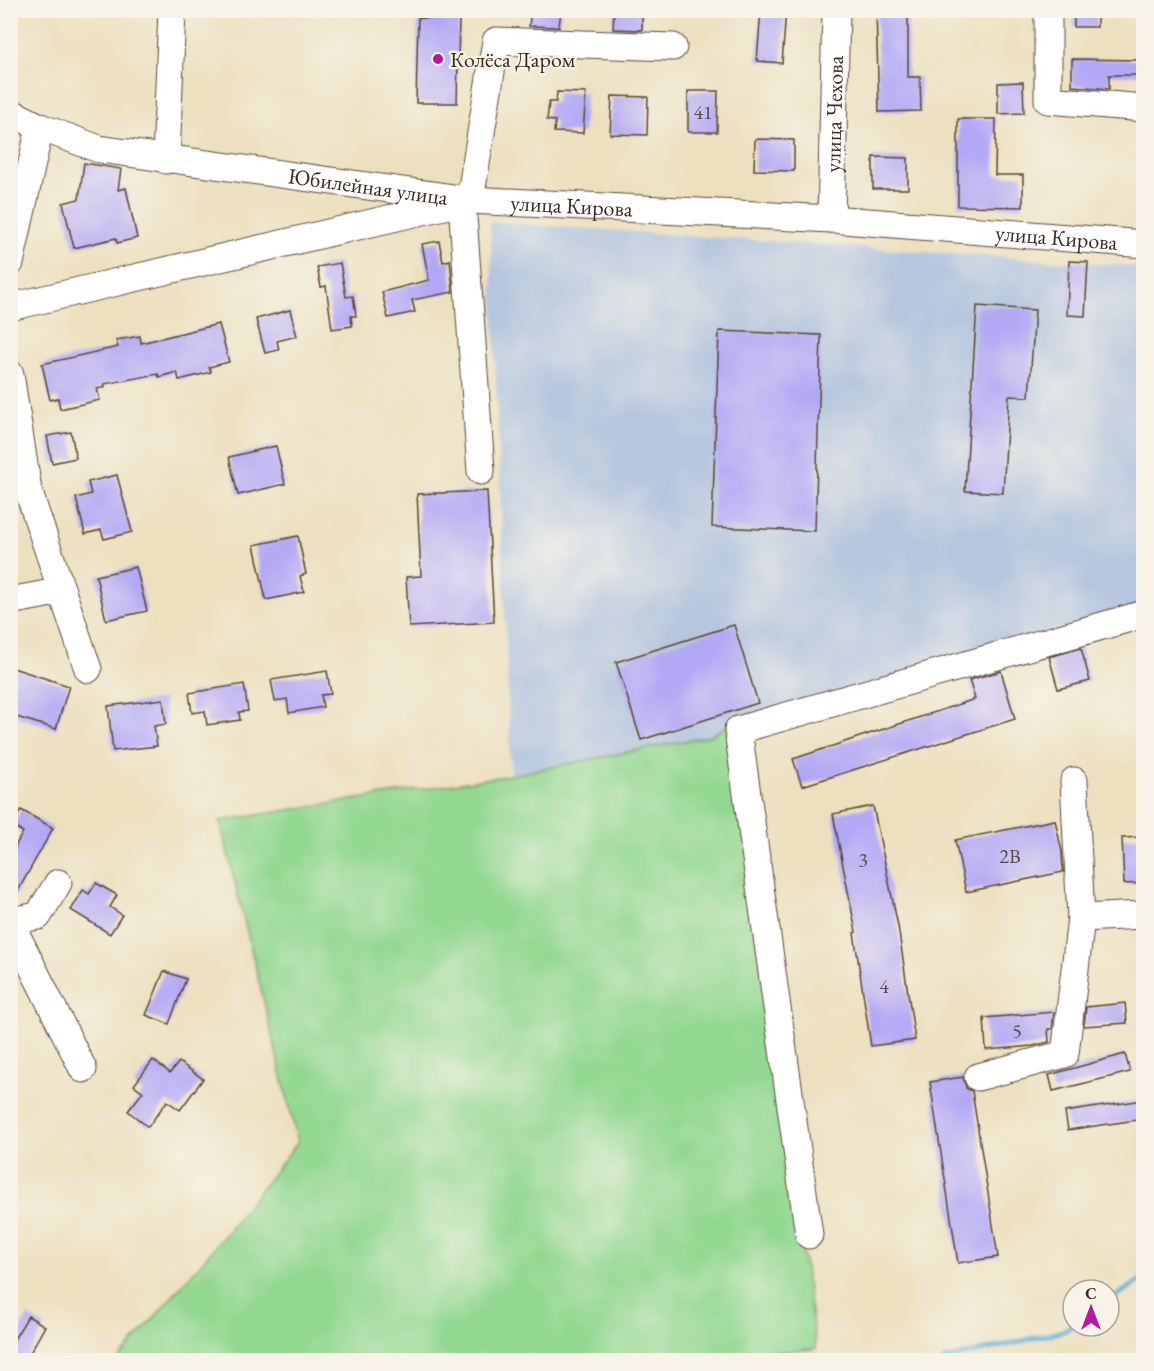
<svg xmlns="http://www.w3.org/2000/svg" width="1154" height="1371" font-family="'EB Garamond',serif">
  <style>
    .industrial { fill: #b6c6de }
    .green { fill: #93d891; stroke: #678158; stroke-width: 1.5 }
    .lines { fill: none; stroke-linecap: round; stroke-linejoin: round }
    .stream { stroke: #59a9d3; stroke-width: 5 }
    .building { fill: #b3a8f5 }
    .minor-casing { stroke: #564536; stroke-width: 29 }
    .minor { stroke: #fff; stroke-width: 27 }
    .poi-dot { fill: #b5179e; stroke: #f7f3e8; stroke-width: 2 }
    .labels { text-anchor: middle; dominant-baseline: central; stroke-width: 4.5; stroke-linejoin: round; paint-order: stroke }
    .number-label { font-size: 20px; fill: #594a54 }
    .poi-label { font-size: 22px; fill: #3b2a1e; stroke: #f7f3e8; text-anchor: start }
    .street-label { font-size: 22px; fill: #3b2a1e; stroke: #f7f3e8 }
  </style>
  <rect width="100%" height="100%" fill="#f7f3e8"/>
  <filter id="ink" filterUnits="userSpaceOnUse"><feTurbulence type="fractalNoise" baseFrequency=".0167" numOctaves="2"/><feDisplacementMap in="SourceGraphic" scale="12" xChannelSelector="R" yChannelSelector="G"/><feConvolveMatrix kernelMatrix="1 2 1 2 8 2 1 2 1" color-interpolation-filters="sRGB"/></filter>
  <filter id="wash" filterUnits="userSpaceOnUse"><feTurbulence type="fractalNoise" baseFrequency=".008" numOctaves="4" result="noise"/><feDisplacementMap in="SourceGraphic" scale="24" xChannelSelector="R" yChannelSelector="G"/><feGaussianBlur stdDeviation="1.35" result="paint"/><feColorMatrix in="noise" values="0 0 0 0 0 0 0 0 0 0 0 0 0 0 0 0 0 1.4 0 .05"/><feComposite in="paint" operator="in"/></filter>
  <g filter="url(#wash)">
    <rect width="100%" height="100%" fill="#ede0bf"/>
    <path class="industrial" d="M 490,222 L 1143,267 L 1143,609 L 730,724 L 710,736 L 681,748 L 511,775 Z"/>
    <path class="green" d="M 730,724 L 816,1349 L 718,1356 L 708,1360 L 118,1360 L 225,1235 L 298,1142 L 220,821 L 511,775 L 710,736 Z"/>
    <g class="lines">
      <g class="stream">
        <path d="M 1109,1301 L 1144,1278"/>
        <path d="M 944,1360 L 1063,1331 L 1073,1325"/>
      </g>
    </g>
    <g id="blocks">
      <g class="building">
        <path d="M 531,10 L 561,10 L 559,27 L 529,26 Z"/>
        <path d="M 614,10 L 642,10 L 642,30 L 613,29 Z"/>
        <path d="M 761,10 L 786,10 L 782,63 L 757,61 Z"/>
        <path d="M 876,10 L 908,10 L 908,77 L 920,77 L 921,111 L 879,112 Z"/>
        <rect x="1074" y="10" width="23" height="17"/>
        <path d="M 418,18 L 459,19 L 457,103 L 416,103 Z"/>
        <path d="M 1072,59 L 1143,60 L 1143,75 L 1109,75 L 1109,89 L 1072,86 Z"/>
        <path d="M 1023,82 L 1024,113 L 998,114 L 998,83 Z"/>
        <path d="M 688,91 L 718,91 L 717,132 L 688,132 Z"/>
        <path d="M 557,92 L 586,93 L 583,133 L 554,132 L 555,121 L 547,120 L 549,102 L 556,102 Z"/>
        <path d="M 612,96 L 648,97 L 647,135 L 610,134 Z"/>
        <path d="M 958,119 L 996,119 L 995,175 L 1023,175 L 1023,207 L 958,206 Z"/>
        <path d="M 755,139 L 794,140 L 794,171 L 754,170 Z"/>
        <path d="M 873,157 L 908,158 L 908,189 L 873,189 Z"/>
        <path d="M 84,163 L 121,169 L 118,190 L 126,188 L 137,238 L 117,243 L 116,238 L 74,248 L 63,203 L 79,199 Z"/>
        <path d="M 439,241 L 443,262 L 450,260 L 453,292 L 412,300 L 415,312 L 388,318 L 382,292 L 429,280 L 422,244 Z"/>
        <path d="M 1069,261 L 1088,262 L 1085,316 L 1067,315 Z"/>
        <path d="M 340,263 L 346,297 L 353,296 L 356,316 L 351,316 L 352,326 L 332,329 L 326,286 L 321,287 L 317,267 Z"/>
        <path d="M 977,306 L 1035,310 L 1029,397 L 1009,396 L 1003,493 L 965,491 Z"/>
        <path d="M 290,310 L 297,336 L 277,341 L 279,350 L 265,353 L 256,319 Z"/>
        <path d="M 219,324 L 229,362 L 209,367 L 211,372 L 179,380 L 177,372 L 159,377 L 158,374 L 104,384 L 105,387 L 97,389 L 100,400 L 60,409 L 58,398 L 50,400 L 42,364 L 118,347 L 116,340 L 140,336 L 141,343 Z"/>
        <path d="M 719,331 L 821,335 L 815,531 L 712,527 Z"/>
        <path d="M 71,432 L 76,458 L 52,463 L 47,436 Z"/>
        <path d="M 276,446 L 285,484 L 238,495 L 229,457 Z"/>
        <path d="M 117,475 L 132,532 L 104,539 L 101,530 L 85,534 L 76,498 L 91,494 L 88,482 Z"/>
        <path d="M 487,491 L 494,622 L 409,627 L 406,577 L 421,576 L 417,494 Z"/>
        <path d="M 298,536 L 306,574 L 300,576 L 304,592 L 266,600 L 254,545 Z"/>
        <path d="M 136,567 L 147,611 L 106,620 L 96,576 Z"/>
        <path d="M 734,625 L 758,703 L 641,740 L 616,662 Z"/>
        <path d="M 1081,648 L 1090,681 L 1058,689 L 1049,657 Z"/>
        <path d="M 10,667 L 69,686 L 56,729 L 10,715 Z"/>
        <path d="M 327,671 L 331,694 L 321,695 L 323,707 L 289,713 L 287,699 L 275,701 L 271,680 Z"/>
        <path d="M 1001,671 L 1015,719 L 802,786 L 793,759 L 975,699 L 969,680 Z"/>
        <path d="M 244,684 L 248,711 L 239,712 L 240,720 L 207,725 L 205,711 L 192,713 L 189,693 Z"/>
        <path d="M 163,699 L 166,724 L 154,726 L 157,746 L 113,751 L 108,706 Z"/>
        <path d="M 873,806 L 898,926 L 915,1040 L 871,1046 L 854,933 L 856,932 L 833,814 Z"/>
        <path d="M 21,810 L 53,828 L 10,905 L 10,856 L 23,832 L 12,826 Z"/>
        <path d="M 1055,820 L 1062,852 L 1063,872 L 966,892 L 955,840 Z"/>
        <path d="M 1143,837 L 1143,883 L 1124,884 L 1122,838 Z"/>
        <path d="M 96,883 L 117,895 L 110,907 L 122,915 L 110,934 L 71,910 L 83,890 L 89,894 Z"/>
        <path d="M 164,971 L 186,979 L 169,1024 L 146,1015 Z"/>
        <path d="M 1125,1003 L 1127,1023 L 1084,1026 L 1086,1007 Z"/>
        <path d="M 1054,1012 L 1052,1029 L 1048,1029 L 1049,1042 L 1033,1046 L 986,1050 L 984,1018 Z"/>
        <path d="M 1125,1054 L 1130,1072 L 1053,1091 L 1049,1075 Z"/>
        <path d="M 153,1060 L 170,1073 L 179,1062 L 203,1079 L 180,1110 L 167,1101 L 148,1127 L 128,1111 L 143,1092 L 134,1085 Z"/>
        <path d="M 963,1077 L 966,1088 L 972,1091 L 998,1257 L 958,1263 L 930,1082 Z"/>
        <path d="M 1143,1100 L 1143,1119 L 1068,1130 L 1065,1112 Z"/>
        <path d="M 28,1316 L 45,1326 L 26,1360 L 23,1360 L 10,1354 L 10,1346 Z"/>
      </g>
    </g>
  </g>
  <g filter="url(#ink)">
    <use href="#blocks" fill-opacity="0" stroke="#564536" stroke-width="1.5"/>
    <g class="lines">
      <g class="minor-casing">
        <g id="minor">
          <path d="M 1048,10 L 1048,100 L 1144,108"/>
          <path id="s1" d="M 10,112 L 40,127 L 99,149 L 454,198"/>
          <path d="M 166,160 L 172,10"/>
          <path d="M 470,200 L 496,41 L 673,47"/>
          <path d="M 462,202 L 481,471"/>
          <path id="s2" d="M 831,219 L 836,10"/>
          <path d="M 10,263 L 40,127"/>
          <path id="s3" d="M 10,307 L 470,200 L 831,219 L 1144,244"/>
          <path d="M 10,374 L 28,490 L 88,669"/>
          <path d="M 10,601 L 62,591"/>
          <path d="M 1074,781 L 1081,918 L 1144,915"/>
          <path d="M 10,921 L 38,916 L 58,883"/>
          <path d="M 10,922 L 83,1069"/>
          <path d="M 978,1077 L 1065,1054 L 1081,918"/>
          <path d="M 809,1235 L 738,730 L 1144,614"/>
        </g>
      </g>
      <use href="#minor" class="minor"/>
    </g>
  </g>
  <circle class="poi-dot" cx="438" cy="59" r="6"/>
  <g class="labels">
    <g class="number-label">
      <text x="703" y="112">41</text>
      <text x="1010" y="856">2В</text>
      <text x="863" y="860">3</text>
      <text x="884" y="986">4</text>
      <text x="1017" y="1031">5</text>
    </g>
    <g class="poi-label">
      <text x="450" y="59">Колёса Даром</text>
    </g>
    <g class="street-label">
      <text stroke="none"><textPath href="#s2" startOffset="105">улица Чехова</textPath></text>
      <text stroke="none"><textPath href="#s1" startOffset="368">Юбилейная улица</textPath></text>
      <text stroke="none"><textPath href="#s3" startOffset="574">улица Кирова</textPath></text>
      <text stroke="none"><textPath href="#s3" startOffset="1060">улица Кирова</textPath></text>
    </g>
  </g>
  <rect width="1154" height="1371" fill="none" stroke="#f7f3e8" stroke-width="36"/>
  <g transform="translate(1091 1308)"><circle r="28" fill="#f7f3e8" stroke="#aca397" stroke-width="1.5"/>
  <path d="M0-4.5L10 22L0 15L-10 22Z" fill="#b5179e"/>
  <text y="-9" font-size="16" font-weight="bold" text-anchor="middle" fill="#3b2a1e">С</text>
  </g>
</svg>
